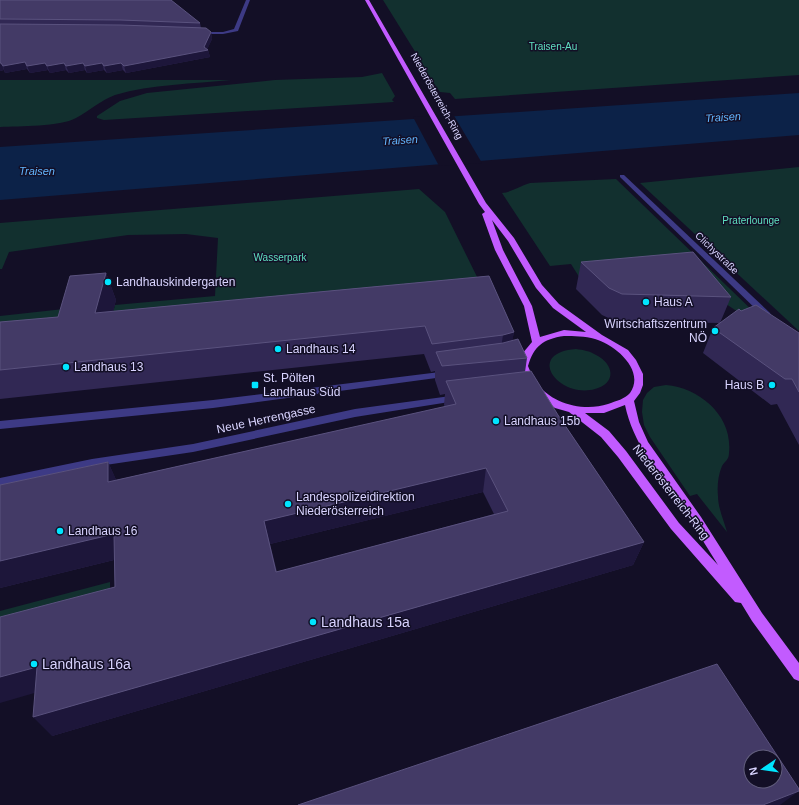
<svg xmlns="http://www.w3.org/2000/svg" width="799" height="805" font-family="Arial,sans-serif">
  <style>
    .green { fill: #12302f }
    .water { fill: #0c2248 }
    .pier { fill: #130f26 }
    .lines { fill: none; stroke-linecap: round; stroke-linejoin: round }
    .minor { fill: #3d3a85; fill-rule: evenodd }
    .major { fill: #c25bff; fill-rule: evenodd }
    .wall { fill: #312854; fill-rule: evenodd }
    .shaded-wall { fill: #1d163a }
    .building { fill: #433a66; stroke: #5a527e; fill-rule: evenodd }
    .poi-dot { fill: #00e5ff; stroke: #130f26; stroke-width: 1.5 }
    .labels { text-anchor: middle; dominant-baseline: central; stroke-width: 3; stroke-linejoin: round; paint-order: stroke }
    .far-park-label { font-size: 10px; fill: #5fe0c0; stroke: #130f26 }
    .far-street-label { font-size: 10px; fill: #d9d4ff; stroke: #130f26 }
    .far-water-label { font-size: 11px; font-style: italic; fill: #62b6ff; stroke: #130f26 }
    .poi-label { font-size: 12px; fill: #d9d4ff; stroke: #130f26; text-anchor: start }
    .street-label { font-size: 12px; fill: #d9d4ff; stroke: #130f26 }
    .near-poi-label { font-size: 14px; fill: #d9d4ff; stroke: #130f26; text-anchor: start }
  </style>
  <rect width="100%" height="100%" fill="#130f26"/>
  <g class="green">
    <path d="M 383,0 L 799,0 L 799,75 L 455,99 L 450,93 L 440,92 L 423,67 L 424,66 Z"/>
    <path d="M 382,73 L 395,96 L 392,100 L 394,102 L 104,120 L 97,118 L 97,116 L 120,101 L 147,93 L 275,80 L 362,77 Z"/>
    <path d="M 0,80 L 231,80 C 193,84 152,84 115,95 C 101,100 89,111 76,118 C 60,127 19,126 0,127 Z"/>
    <path d="M 799,167 L 799,331 L 640,183 Z"/>
    <path d="M 616,179 L 784,341 L 771,334 L 714,296 L 583,283 L 571,264 L 550,266 L 502,193 C 512,192 520,186 530,183 Z"/>
    <path d="M 419,189 L 445,212 L 485,293 L 149,308 L 137,310 L 108,330 L 115,305 L 215,296 L 218,238 L 186,234 L 128,235 L 9,252 L 2,269 L 0,269 L 0,223 Z"/>
    <path d="M 64,309 L 57,333 L 0,339 L 0,316 Z"/>
    <path d="M 576,349 C 583,350 590,351 596,355 C 614,364 617,383 595,389 C 559,399 524,353 576,349 Z"/>
    <path d="M 666,385 C 700,388 733,416 729,453 C 729,460 725,461 722,466 C 718,475 717,487 718,496 C 718,508 724,521 727,532 L 697,494 L 690,496 L 650,437 L 644,425 L 642,412 L 643,400 L 647,393 L 654,387 Z"/>
    <path d="M 110,582 L 110,614 L 0,644 L 0,611 Z"/>
  </g>
  <path class="water" d="M 799,93 L 799,135 L 0,200 L 0,147 Z"/>
  <path class="pier" d="M 453,114 L 482,163 L 439,166 L 413,117 Z"/>
  <g class="lines">
    <g class="minor">
      <path d="M 246,0 L 250,0 L 238,31 L 223,34 L 199,34 L 197,33 L 199,32 L 223,32 L 234,29 Z"/>
      <path d="M 620,175 L 624,175 L 770,313 L 771,315 L 770,317 L 764,317 L 620,177 Z"/>
      <path d="M 448,371 L 453,374 L 451,376 L 213,408 L 0,429 L 0,421 L 213,400 Z"/>
      <path d="M 458,395 L 463,398 L 462,400 L 355,417 L 193,452 L 92,467 L 0,486 L 0,478 L 92,459 L 193,444 L 355,409 Z"/>
    </g>
    <path class="major" d="M 365,0 L 369,0 L 486,203 L 514,238 L 542,285 L 559,304 L 602,335 L 628,350 L 636,360 L 643,374 L 643,385 L 640,393 L 634,401 L 639,422 L 648,442 L 701,517 L 762,613 L 799,663 L 799,681 L 794,679 L 752,621 L 741,603 L 735,602 L 671,529 L 618,457 L 601,437 L 569,412 L 555,408 L 535,393 L 527,384 L 518,366 L 522,354 L 532,342 L 524,306 L 495,250 L 482,214 L 485,212 L 479,204 ZM 492,220 L 508,241 L 536,288 L 553,308 L 586,332 L 564,330 L 540,337 L 532,306 L 503,250 ZM 564,336 C 574,336 585,336 595,339 C 614,344 646,370 630,393 C 625,399 616,401 608,404 C 584,412 551,404 536,382 C 533,378 530,371 528,366 C 534,346 543,339 564,336 ZM 625,405 C 633,443 657,471 678,502 C 692,523 705,544 718,565 L 679,523 L 626,451 L 609,431 L 585,413 L 604,413 Z"/>
  </g>
  <g class="wall">
    <path d="M 0,0 L 200,23 L 201,28 L 211,32 L 212,39 L 207,49 L 208,50 L 210,57 L 126,73 L 123,70 L 107,73 L 104,70 L 87,73 L 85,70 L 69,73 L 66,70 L 50,73 L 48,70 L 30,73 L 27,69 L 5,73 L 4,70 L 0,71 Z"/>
    <path d="M 581,262 L 731,297 L 720,323 L 741,311 L 799,333 L 799,445 L 777,404 L 771,405 L 703,353 L 713,328 L 719,323 L 615,321 L 602,315 L 576,289 Z"/>
    <path d="M 106,273 L 116,300 L 113,311 L 489,276 L 514,332 L 512,341 L 527,358 L 525,372 L 558,415 L 644,542 L 633,565 L 52,736 L 115,587 L 114,560 L 0,588 L 0,485 L 108,462 L 116,480 L 445,407 L 444,405 L 445,394 L 440,395 L 435,380 L 435,371 L 431,372 L 424,354 L 0,399 L 0,322 L 58,317 ZM 483,492 L 494,514 L 277,572 L 270,544 Z"/>
  </g>
  <g class="shaded-wall">
    <path d="M 211,32 L 212,39 L 207,50 L 208,50 L 210,57 L 126,73 L 124,66 L 204,47 Z"/>
    <path d="M 25,62 L 27,69 L 5,73 L 3,66 Z"/>
    <path d="M 0,63 L 1,63 L 4,70 L 0,71 Z"/>
    <path d="M 45,63 L 48,70 L 30,73 L 27,66 Z"/>
    <path d="M 64,63 L 66,70 L 50,73 L 47,66 Z"/>
    <path d="M 83,63 L 85,70 L 69,73 L 66,66 Z"/>
    <path d="M 102,63 L 104,70 L 87,73 L 85,66 Z"/>
    <path d="M 121,63 L 123,70 L 107,73 L 104,66 Z"/>
    <path d="M 106,273 L 116,300 L 105,341 L 95,313 Z"/>
    <path d="M 514,332 L 509,360 L 499,361 L 503,335 Z"/>
    <path d="M 108,462 L 119,486 L 108,482 Z"/>
    <path d="M 486,468 L 483,492 L 270,544 L 264,521 Z"/>
    <path d="M 114,534 L 126,557 L 0,588 L 0,561 Z"/>
    <path d="M 644,542 L 633,565 L 52,736 L 33,717 Z"/>
    <path d="M 37,667 L 55,687 L 0,703 L 0,677 Z"/>
    <path d="M 799,791 L 780,805 L 763,805 Z"/>
  </g>
  <g class="building">
    <path d="M 0,0 L 171,0 L 200,23 L 120,20 L 0,19 Z"/>
    <path d="M 0,24 L 120,25 L 206,28 L 211,32 L 204,47 L 208,50 L 124,66 L 121,63 L 104,66 L 102,63 L 85,66 L 83,63 L 66,66 L 64,63 L 47,66 L 45,63 L 27,66 L 25,62 L 3,66 L 1,63 L 0,63 Z"/>
    <path d="M 693,252 L 731,297 L 622,294 L 609,288 L 581,262 Z"/>
    <path d="M 106,273 L 95,313 L 489,276 L 514,332 L 503,335 L 432,344 L 425,326 L 0,370 L 0,322 L 58,317 L 70,276 Z"/>
    <path d="M 756,305 L 799,333 L 799,392 L 792,379 L 785,379 L 713,328 L 739,309 L 741,311 Z"/>
    <path d="M 518,339 L 527,358 L 442,366 L 436,352 L 503,343 Z"/>
    <path d="M 531,371 L 558,415 L 644,542 L 33,717 L 37,667 L 0,677 L 0,617 L 115,587 L 114,534 L 0,561 L 0,485 L 108,462 L 108,482 L 456,404 L 446,381 ZM 486,468 L 508,511 L 276,572 L 264,521 Z"/>
    <path d="M 717,664 L 799,789 L 799,791 L 763,805 L 298,805 ZM 751,757 L 775,757 L 775,781 L 751,781 Z"/>
  </g>
  <g class="poi-dot">
    <circle cx="108" cy="282" r="4"/>
    <circle cx="646" cy="302" r="4"/>
    <circle cx="715" cy="331" r="4"/>
    <circle cx="278" cy="349" r="4"/>
    <circle cx="66" cy="367" r="4"/>
    <rect x="251" y="381" width="8" height="8" rx="2"/>
    <circle cx="772" cy="385" r="4"/>
    <circle cx="496" cy="421" r="4"/>
    <circle cx="288" cy="504" r="4"/>
    <circle cx="60" cy="531" r="4"/>
    <circle cx="313" cy="622" r="4"/>
    <circle cx="34" cy="664" r="4"/>
  </g>
  <g class="labels">
    <g class="far-park-label">
      <text x="553" y="46">Traisen-Au</text>
      <text x="751" y="220">Praterlounge</text>
      <text x="280" y="257">Wasserpark</text>
    </g>
    <g class="far-street-label">
      <text transform="translate(437 96) rotate(61)">Niederösterreich-Ring</text>
      <text transform="translate(717 253) rotate(44)">Clichystraße</text>
    </g>
    <g class="far-water-label">
      <text transform="translate(723 117) rotate(-4)">Traisen</text>
      <text transform="translate(400 140) rotate(-4)">Traisen</text>
      <text x="37" y="171">Traisen</text>
    </g>
    <g class="poi-label">
      <text x="116" y="282">Landhauskindergarten</text>
      <text x="654" y="302">Haus A</text>
      <text x="707" y="324" text-anchor="end">Wirtschaftszentrum<tspan x="707" dy="14">NÖ</tspan></text>
      <text x="286" y="349">Landhaus 14</text>
      <text x="74" y="367">Landhaus 13</text>
      <text x="263" y="378">St. Pölten<tspan x="263" dy="14">Landhaus Süd</tspan></text>
      <text x="764" y="385" text-anchor="end">Haus B</text>
      <text x="504" y="421">Landhaus 15b</text>
      <text x="296" y="497">Landespolizeidirektion<tspan x="296" dy="14">Niederösterreich</tspan></text>
      <text x="68" y="531">Landhaus 16</text>
    </g>
    <g class="street-label">
      <text transform="translate(266 419) rotate(-12)">Neue Herrengasse</text>
      <text transform="translate(671 492) rotate(52)">Niederösterreich-Ring</text>
    </g>
    <g class="near-poi-label">
      <text x="321" y="622">Landhaus 15a</text>
      <text x="42" y="664">Landhaus 16a</text>
    </g>
  </g>
  <g transform="translate(763 769) rotate(257)"><circle r="19" fill="#130f26" stroke="#625e7d"/>
  <path d="M0-3L7 15L0 10L-7 15Z" fill="#00e5ff"/>
  <text y="-6" font-size="11" font-weight="bold" text-anchor="middle" fill="#d9d4ff">N</text>
  </g>
</svg>
